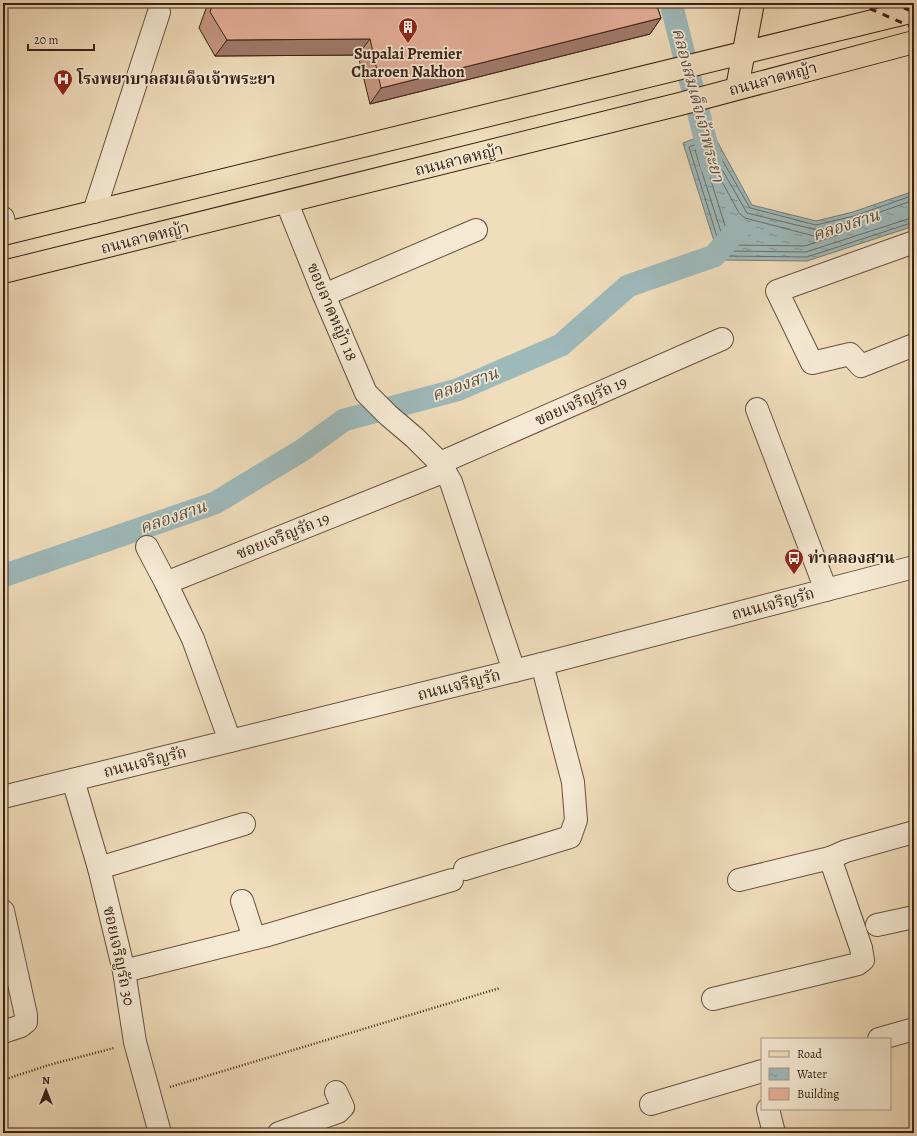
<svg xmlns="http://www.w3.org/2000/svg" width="917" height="1136" font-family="Alegreya,'Noto Serif Thai',serif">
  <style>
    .water { fill: url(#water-ripples); stroke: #757d78 }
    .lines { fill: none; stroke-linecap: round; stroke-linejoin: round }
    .shore { stroke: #6a6e68; stroke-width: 1 }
    .canal { stroke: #9eb9ba; stroke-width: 23 }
    .minor-casing { stroke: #65513e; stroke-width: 24 }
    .major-casing { stroke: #372215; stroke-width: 24 }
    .path { stroke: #372215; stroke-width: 2.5; stroke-dasharray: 1 2; stroke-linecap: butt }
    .minor { stroke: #f5e9d3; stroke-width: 22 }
    .major { stroke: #f0ddbb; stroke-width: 22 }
    .rail { stroke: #372215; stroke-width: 3; stroke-dasharray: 7 7; stroke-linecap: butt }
    .wall { fill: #c69784; stroke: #372215 }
    .shaded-wall { fill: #a17b6c; stroke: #372215 }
    .building { fill: #e6b09a; stroke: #372215 }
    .labels { text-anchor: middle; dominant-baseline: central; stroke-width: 3.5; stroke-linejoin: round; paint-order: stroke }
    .poi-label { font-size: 16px; font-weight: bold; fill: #372215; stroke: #f5e9d3; text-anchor: start }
    .street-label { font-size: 16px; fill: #372215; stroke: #f5e9d3 }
    .water-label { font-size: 17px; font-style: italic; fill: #564f47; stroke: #f5e9d3 }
  </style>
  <defs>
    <pattern id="water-ripples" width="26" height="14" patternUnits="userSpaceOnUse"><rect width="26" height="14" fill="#9eb9ba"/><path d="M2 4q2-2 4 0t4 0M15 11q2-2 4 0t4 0" fill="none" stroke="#829696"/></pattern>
  </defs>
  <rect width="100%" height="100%" fill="#f0ddbb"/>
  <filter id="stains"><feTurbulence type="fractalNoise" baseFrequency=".005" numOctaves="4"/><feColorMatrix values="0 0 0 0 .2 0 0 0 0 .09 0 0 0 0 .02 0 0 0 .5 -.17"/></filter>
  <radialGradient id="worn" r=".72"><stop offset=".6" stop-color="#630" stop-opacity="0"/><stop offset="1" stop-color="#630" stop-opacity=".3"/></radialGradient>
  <path class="water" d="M 712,132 L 752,205 L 816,221 L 853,212 L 914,191 L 914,226 L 807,261 L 720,260 L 683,143 Z"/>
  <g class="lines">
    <g class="shore">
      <path d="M 704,153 L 707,154 L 739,213 L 745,218 L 814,236 L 836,232 L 838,235 L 805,246 L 731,245 L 703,155 Z"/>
      <path d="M 914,195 L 854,216 L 816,225 L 750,208 L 710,139 L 689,147 L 723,256 L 807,257 L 914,222"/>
      <path d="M 914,200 L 855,221 L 817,230 L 747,213 L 708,145 L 695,150 L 727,251 L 806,252 L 914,217"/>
    </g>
    <g class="canal">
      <path d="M 671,3 L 712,166"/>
      <path d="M 3,576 L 215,503 L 301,451 L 344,420 L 457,390 L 561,345 L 628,286 L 714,256 L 738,229"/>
    </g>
    <g class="minor-casing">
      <g id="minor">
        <path d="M 287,203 L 324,295 L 366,393 L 388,415 L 415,438 L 440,463 L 451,482 L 514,671"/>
        <path d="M 94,212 L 159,12"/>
        <path d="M 3,218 L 6,233"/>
        <path d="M 914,242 L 777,291 L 812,363 L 850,354 L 861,366 L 914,345"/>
        <path d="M 324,295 L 476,230"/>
        <path d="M 757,409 L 826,590"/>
        <path d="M 440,463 L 722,339"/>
        <path d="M 147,547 L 166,583 L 193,639 L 230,741"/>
        <path d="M 166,583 L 445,471"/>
        <path d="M 73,780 L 99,868 L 124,971 L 135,1042 L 160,1133"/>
        <path d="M 3,797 L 542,664 L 914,567"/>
        <path d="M 99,868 L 244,824"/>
        <path d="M 465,869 L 570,837 L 576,820 L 573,782 L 542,664"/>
        <path d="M 739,880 L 830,858"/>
        <path d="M 242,901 L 254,938"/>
        <path d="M 3,911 L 26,1015 L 26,1022 L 21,1026 L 3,1032"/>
        <path d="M 877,925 L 914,917"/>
        <path d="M 124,971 L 268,935 L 452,880"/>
        <path d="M 713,999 L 858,964 L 863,960 L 861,948 L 830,858 L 846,851 L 914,832"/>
        <path d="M 879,1039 L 914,1029"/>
        <path d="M 651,1104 L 762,1071"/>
        <path d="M 768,1109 L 774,1133"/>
        <path d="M 279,1133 L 338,1112 L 343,1107 L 336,1092"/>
      </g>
    </g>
    <g class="major-casing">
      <g id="major">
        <path d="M 737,88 L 753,3"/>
        <path d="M 3,234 L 914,11"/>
        <path d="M 3,272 L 680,104 L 914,42"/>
      </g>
    </g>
    <g class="path">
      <path d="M 3,1080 L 49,1065 L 114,1048"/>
      <path d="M 170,1087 L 500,988"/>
    </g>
    <use href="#minor" class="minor"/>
    <use href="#major" class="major"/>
    <g class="rail">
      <path d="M 857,3 L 914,28"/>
      <path d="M 891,3 L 914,12"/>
    </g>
  </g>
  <path class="wall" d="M 208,3 L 656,3 L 661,18 L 650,34 L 370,104 L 358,55 L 215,56 L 199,28 Z"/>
  <g class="shaded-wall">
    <path d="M 661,18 L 650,34 L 370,104 L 381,88 Z"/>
    <path d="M 370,39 L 358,55 L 215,56 L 227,40 Z"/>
  </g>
  <path class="building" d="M 213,3 L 656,3 L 661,18 L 381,88 L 370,39 L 227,40 L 210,12 Z"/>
  <defs>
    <g id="building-pin" transform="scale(1)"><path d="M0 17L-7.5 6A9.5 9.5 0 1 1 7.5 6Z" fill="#8f2418" stroke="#f5e9d3"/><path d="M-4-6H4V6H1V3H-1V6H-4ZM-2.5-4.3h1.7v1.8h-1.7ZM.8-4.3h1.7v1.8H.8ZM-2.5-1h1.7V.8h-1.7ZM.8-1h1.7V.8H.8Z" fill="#fff"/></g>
    <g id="hospital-pin" transform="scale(1)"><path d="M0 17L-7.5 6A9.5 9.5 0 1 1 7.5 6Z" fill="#8f2418" stroke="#f5e9d3"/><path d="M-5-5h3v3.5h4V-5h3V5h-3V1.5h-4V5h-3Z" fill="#fff"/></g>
    <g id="bus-pin" transform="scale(1)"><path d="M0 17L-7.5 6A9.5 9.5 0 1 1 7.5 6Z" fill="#8f2418" stroke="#f5e9d3"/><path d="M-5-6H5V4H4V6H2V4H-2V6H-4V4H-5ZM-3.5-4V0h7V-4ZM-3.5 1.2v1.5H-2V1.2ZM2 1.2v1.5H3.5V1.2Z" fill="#fff"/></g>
  </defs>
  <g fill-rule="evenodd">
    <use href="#building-pin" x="408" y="27"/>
    <use href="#hospital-pin" x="63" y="79"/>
    <use href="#bus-pin" x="794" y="558"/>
  </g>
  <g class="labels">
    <g class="poi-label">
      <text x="408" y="54" text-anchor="middle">Supalai Premier<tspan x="408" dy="18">Charoen Nakhon</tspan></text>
      <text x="77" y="79">โรงพยาบาลสมเด็จเจ้าพระยา</text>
      <text x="808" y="558">ท่าคลองสาน</text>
    </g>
    <g class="street-label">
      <text transform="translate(773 79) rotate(-15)">ถนนลาดหญ้า</text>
      <text transform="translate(459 160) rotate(-14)">ถนนลาดหญ้า</text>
      <text transform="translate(145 238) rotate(-14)">ถนนลาดหญ้า</text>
      <text transform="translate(332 312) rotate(67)">ซอยลาดหญ้า 18</text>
      <text transform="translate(581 401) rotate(-24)">ซอยเจริญรัถ 19</text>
      <text transform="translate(283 536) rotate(-22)">ซอยเจริญรัถ 19</text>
      <text transform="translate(773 604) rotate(-15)">ถนนเจริญรัถ</text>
      <text transform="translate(459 685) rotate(-14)">ถนนเจริญรัถ</text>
      <text transform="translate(145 762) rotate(-14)">ถนนเจริญรัถ</text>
      <text transform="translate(119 956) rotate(78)">ซอยเจริญรัถ 30</text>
    </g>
    <g class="water-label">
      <text transform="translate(698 105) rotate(75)">คลองสมเด็จเจ้าพระยา</text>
      <text transform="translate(846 225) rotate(-18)">คลองสาน</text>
      <text transform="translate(465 384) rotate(-20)">คลองสาน</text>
      <text transform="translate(173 517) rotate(-19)">คลองสาน</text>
    </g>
  </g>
  <rect width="917" height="1136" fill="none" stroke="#f0ddbb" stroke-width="16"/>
  <rect x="4" y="4" width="909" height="1128" fill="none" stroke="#372215" stroke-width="2"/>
  <rect x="8" y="8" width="901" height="1120" fill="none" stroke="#372215"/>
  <rect x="761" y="1038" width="130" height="72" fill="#f5e9d3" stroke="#a99987"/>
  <rect x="769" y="1051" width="20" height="6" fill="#f0ddbb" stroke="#a99987"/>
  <text x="797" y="1058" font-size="12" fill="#372215">Road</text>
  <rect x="769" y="1068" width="20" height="12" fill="url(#water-ripples)" stroke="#a99987"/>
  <text x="797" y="1078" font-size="12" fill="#372215">Water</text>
  <rect x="769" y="1088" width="20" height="12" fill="#e6b09a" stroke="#a99987"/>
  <text x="797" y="1098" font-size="12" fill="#372215">Building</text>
  <g transform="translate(46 1090)" stroke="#f5e9d3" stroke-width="3" paint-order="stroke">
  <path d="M0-3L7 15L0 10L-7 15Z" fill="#372215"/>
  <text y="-6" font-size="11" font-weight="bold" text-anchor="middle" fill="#372215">N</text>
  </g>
  <path d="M28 44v6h66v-6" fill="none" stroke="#372215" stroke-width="2"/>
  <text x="34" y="44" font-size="12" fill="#372215" stroke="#f5e9d3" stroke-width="3" paint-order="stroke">20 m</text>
  <rect width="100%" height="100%" filter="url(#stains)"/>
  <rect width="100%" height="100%" fill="url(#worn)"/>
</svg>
